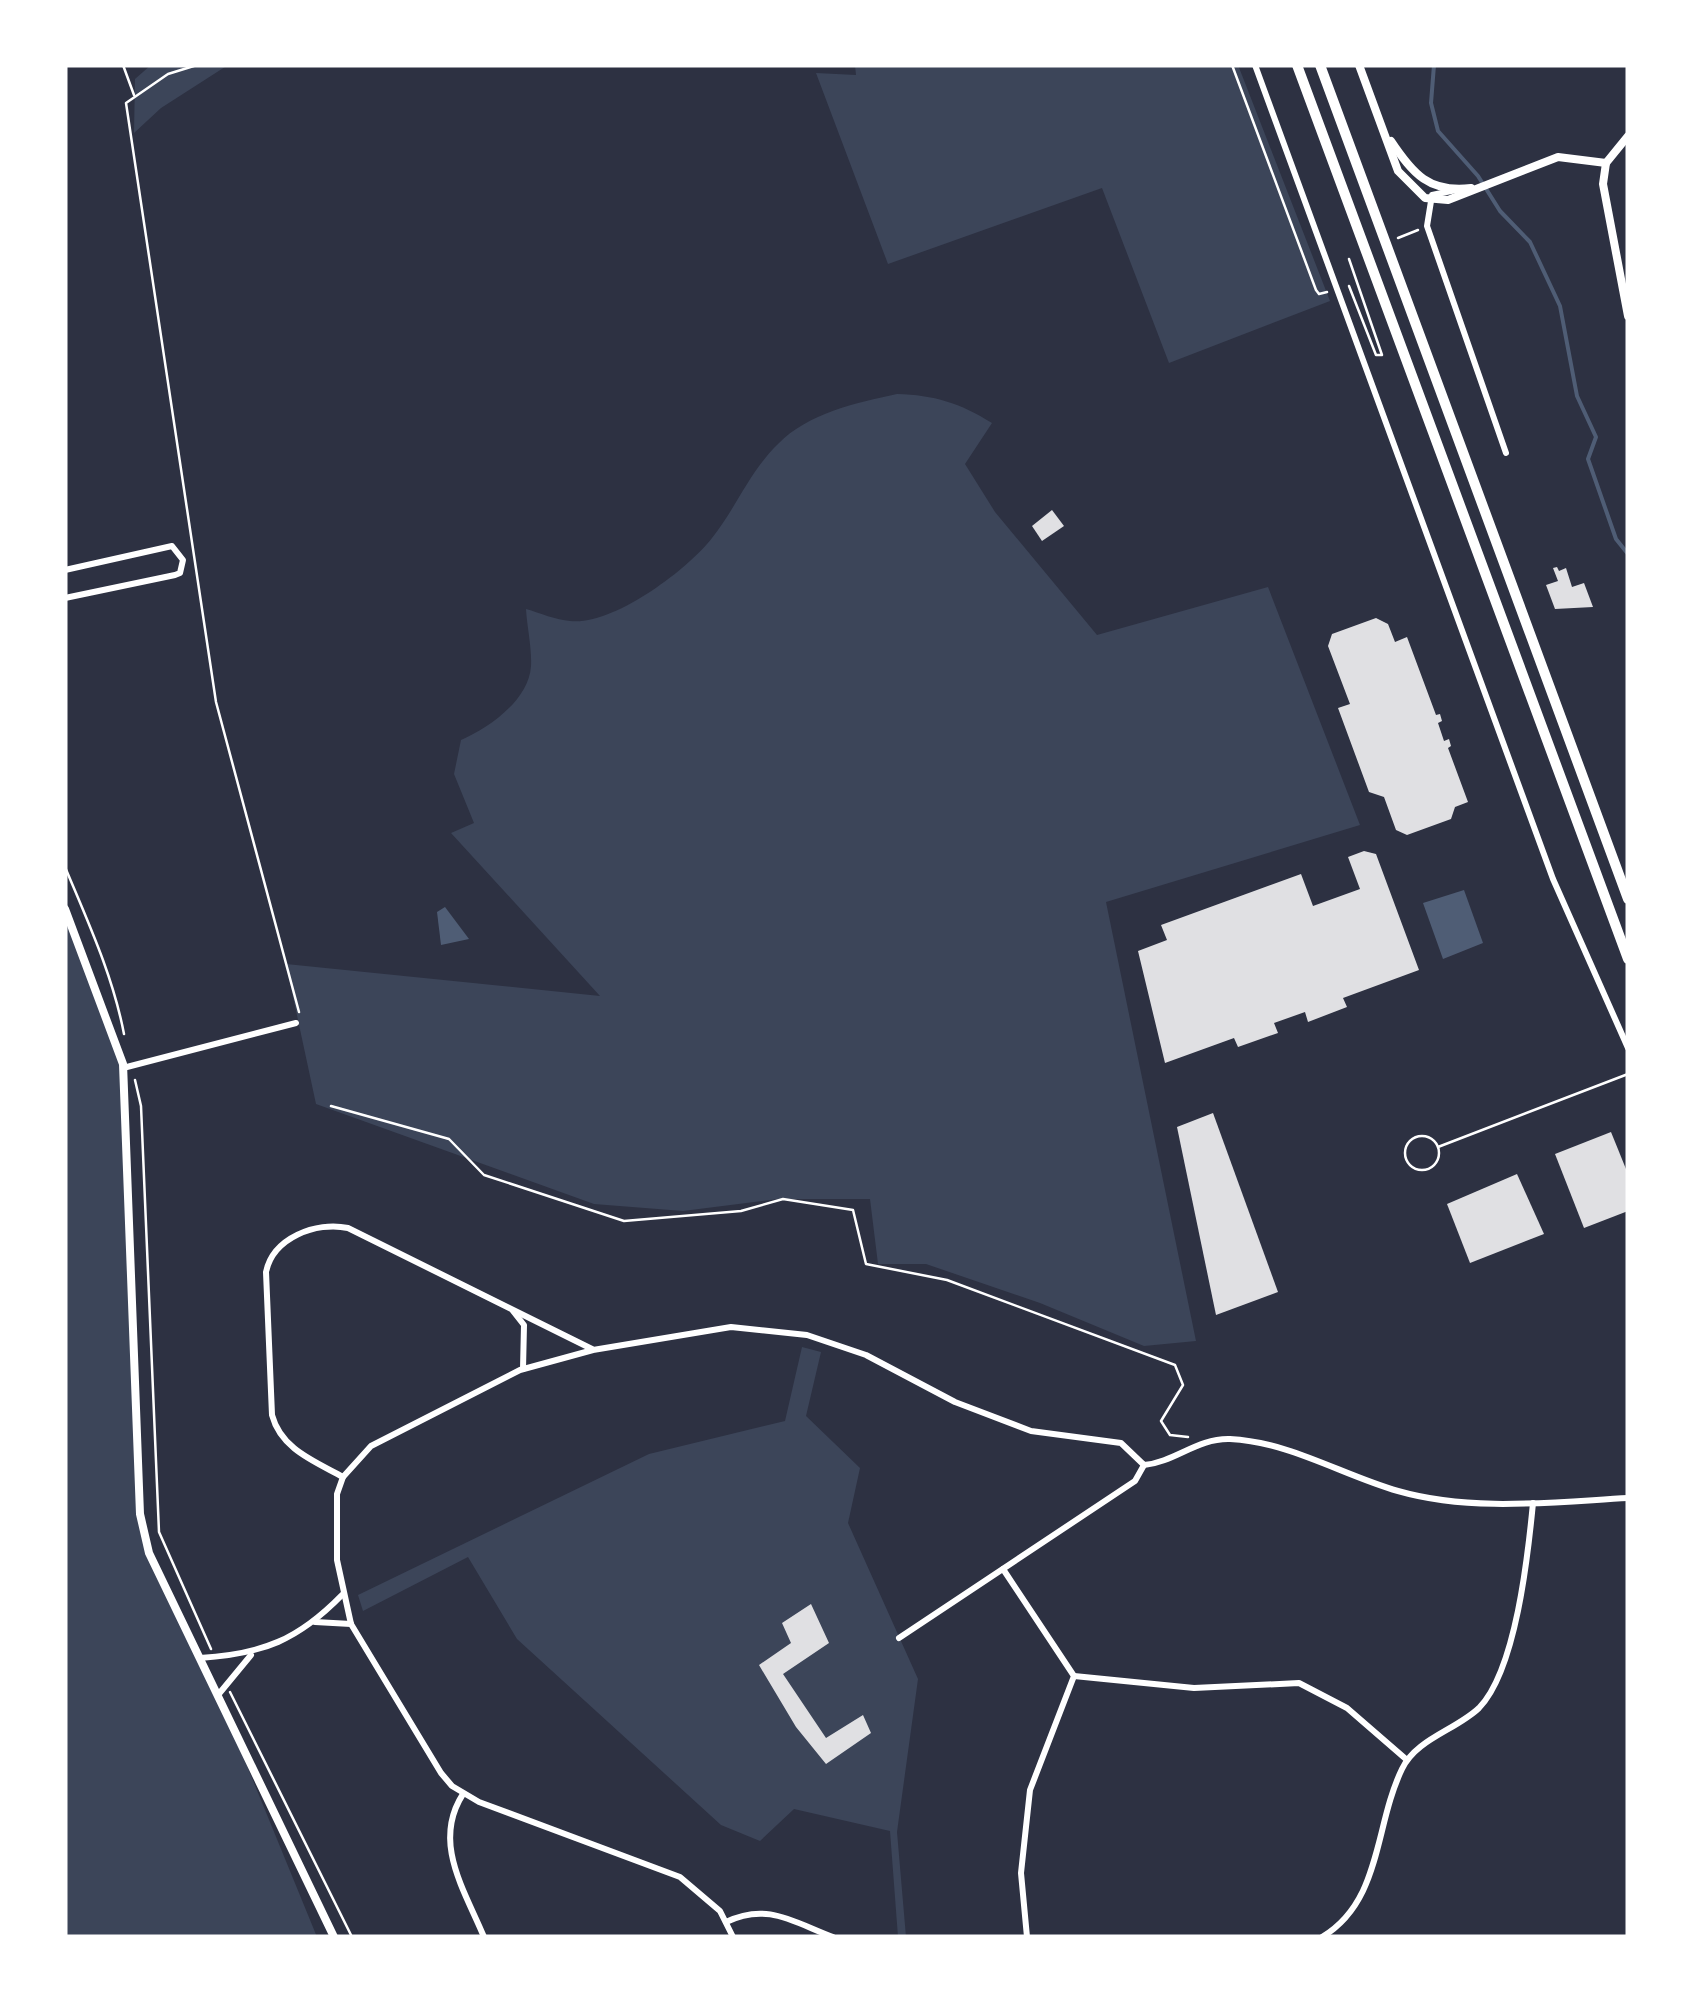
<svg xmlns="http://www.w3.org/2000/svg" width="1693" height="2002" font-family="Arial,sans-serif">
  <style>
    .green { fill: #3c4559 }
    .water { fill: #4f5d75 }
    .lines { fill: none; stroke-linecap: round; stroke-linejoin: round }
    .stream { stroke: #4f5d75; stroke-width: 4 }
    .building { fill: #e0e0e3 }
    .path { stroke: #fff; stroke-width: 2.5 }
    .service { stroke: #fff; stroke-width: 2.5 }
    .minor { stroke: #fff; stroke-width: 6 }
    .tertiary { stroke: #fff; stroke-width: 8 }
    .trunk { stroke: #fff; stroke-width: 10 }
  </style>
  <rect width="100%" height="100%" fill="#2d3142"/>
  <g class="green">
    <path d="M 151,65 L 228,65 L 161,108 L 134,133 L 135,79 Z"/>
    <path d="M 855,65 L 1238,65 L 1330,301 L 1169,363 L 1102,188 L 888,264 L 816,73 L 856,75 Z"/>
    <path d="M 897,394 C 934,395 960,403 992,423 L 965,464 L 995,512 L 1097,635 L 1268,587 L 1360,825 L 1106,902 L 1196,1341 L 1144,1346 L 1040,1303 L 926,1264 L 878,1264 L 870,1199 L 778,1199 L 683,1211 L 594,1204 L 316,1104 L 286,964 L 600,996 L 451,833 L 474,823 L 454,774 L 461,740 C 489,728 529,700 531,666 C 532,648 527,627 526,609 C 540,613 556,620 570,621 C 613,626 687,570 712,538 C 736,508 750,471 778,444 C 808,413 856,403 897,394 Z"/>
    <path d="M 65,913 L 123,1064 L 140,1514 L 149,1553 L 218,1695 L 317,1937 L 65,1937 Z"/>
    <path d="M 802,1347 L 821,1352 L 806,1416 L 860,1468 L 848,1523 L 918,1679 L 897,1832 L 906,1937 L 898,1937 L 890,1831 L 794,1809 L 760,1841 L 721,1825 L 517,1639 L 468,1557 L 363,1611 L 358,1595 L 649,1454 L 785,1421 Z"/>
  </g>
  <g class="water">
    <path d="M 1464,890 L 1483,943 L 1443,959 L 1423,903 Z"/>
    <path d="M 445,907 L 469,939 L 441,945 L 437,912 Z"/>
  </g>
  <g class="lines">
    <path class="stream" d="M 1434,65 L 1431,103 L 1438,131 L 1478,176 L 1500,211 L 1530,242 L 1560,306 L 1577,396 L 1596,437 L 1588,459 L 1616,539 L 1628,554"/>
  </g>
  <g class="building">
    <path d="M 1052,510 L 1064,526 L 1042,541 L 1032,526 Z"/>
    <path d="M 1557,567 L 1559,571 L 1566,568 L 1572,587 L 1584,583 L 1593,607 L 1555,609 L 1546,585 L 1558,581 L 1553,568 Z"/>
    <path d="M 1376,618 L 1388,624 L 1395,642 L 1407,637 L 1436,715 L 1440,714 L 1442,721 L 1438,723 L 1444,741 L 1449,739 L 1451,746 L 1448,748 L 1468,802 L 1455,807 L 1451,819 L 1407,835 L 1396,830 L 1384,797 L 1369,792 L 1338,708 L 1350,704 L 1328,646 L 1332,634 Z"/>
    <path d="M 1364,851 L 1376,854 L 1419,970 L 1343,998 L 1347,1007 L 1308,1022 L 1305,1012 L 1274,1023 L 1278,1033 L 1238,1047 L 1234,1038 L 1165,1063 L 1138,951 L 1167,940 L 1161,925 L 1301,874 L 1313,906 L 1360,889 L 1348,857 Z"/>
    <path d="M 1213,1113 L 1278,1292 L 1216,1315 L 1177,1127 Z"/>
    <path d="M 1611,1132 L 1628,1174 L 1628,1211 L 1584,1228 L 1555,1154 Z"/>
    <path d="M 1517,1174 L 1544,1234 L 1470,1263 L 1447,1204 Z"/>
    <path d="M 811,1604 L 829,1643 L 783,1674 L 826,1738 L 863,1715 L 871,1733 L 826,1764 L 796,1727 L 759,1665 L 791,1643 L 782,1623 Z"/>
  </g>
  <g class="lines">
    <g class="path">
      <path d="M 123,65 L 134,95"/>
      <path d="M 197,65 L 168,74 L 126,103 L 216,702 L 299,1012"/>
      <path d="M 1232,65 L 1316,290 L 1319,294 L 1327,292"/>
      <path d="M 1398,238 L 1418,230"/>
      <path d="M 1349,259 L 1382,355 L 1376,355 L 1349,286"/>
      <path d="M 65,867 C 88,922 113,976 124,1034"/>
      <path d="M 135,1080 L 141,1106 L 159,1532 L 211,1649"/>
      <path d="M 331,1106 L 449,1139 L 484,1175 L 624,1221 L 741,1211 L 783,1199 L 853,1210 L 866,1264 L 947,1280 L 1175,1365 L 1183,1385 L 1161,1421 L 1170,1435 L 1188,1437"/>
      <path d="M 230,1692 L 352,1937"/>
    </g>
    <g class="service">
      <circle cx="1422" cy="1153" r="17"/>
      <path d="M 1438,1147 L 1628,1074"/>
    </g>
    <g class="minor">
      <path d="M 1255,65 L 1553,879 L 1628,1048"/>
      <path d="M 1456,190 L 1432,195 L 1427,226 L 1506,453"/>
      <path d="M 65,570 L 172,546 L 183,560 L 180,573 L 175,575 L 65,598"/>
      <path d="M 123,1068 L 296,1023"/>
      <path d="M 513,1311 L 524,1325 L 523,1369"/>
      <path d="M 343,1477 C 314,1461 281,1449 272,1415 L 266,1272 C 273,1238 316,1221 348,1228 L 592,1349"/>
      <path d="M 1003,1569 L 1074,1676 L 1030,1790 L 1021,1873 L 1027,1937"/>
      <path d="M 315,1622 L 351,1624"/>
      <path d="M 899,1638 L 1135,1481 L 1144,1465"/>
      <path d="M 200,1658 C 263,1654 298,1640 342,1595"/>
      <path d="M 1074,1676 L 1194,1688 L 1299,1683 L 1347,1708 L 1407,1760"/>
      <path d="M 218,1695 L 251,1655"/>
      <path d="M 463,1794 C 432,1842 464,1889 484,1937"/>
      <path d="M 726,1922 C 767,1902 793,1922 833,1937"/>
      <path d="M 733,1937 L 720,1911 L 680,1877 L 479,1802 L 452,1786 L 441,1773 L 351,1624 L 337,1560 L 337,1494 L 343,1477 L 371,1446 L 520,1370 L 593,1350 L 731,1327 L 807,1335 L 866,1355 L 955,1402 L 1031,1431 L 1121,1443 L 1144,1465 C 1175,1462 1197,1438 1230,1439 C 1290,1442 1342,1475 1398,1491 C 1471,1512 1553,1502 1628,1498"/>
      <path d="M 1322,1937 C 1382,1901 1374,1827 1402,1769 C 1416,1739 1456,1730 1479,1708 C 1516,1670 1528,1555 1533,1503"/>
    </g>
    <g class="tertiary">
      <path d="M 1359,65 L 1398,171 L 1425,198 L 1448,200 L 1558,157 L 1606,163"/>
      <path d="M 1628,136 L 1606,163 L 1603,184 L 1628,316"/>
      <path d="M 1391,141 C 1413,174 1429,193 1471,188"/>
      <path d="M 65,909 L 123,1064 L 140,1514 L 149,1553 L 334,1937"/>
    </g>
    <g class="trunk">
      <path d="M 1297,65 L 1628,959"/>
      <path d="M 1320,65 L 1628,899"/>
    </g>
  </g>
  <rect width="1693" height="2002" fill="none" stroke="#ffffff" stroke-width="135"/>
</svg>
